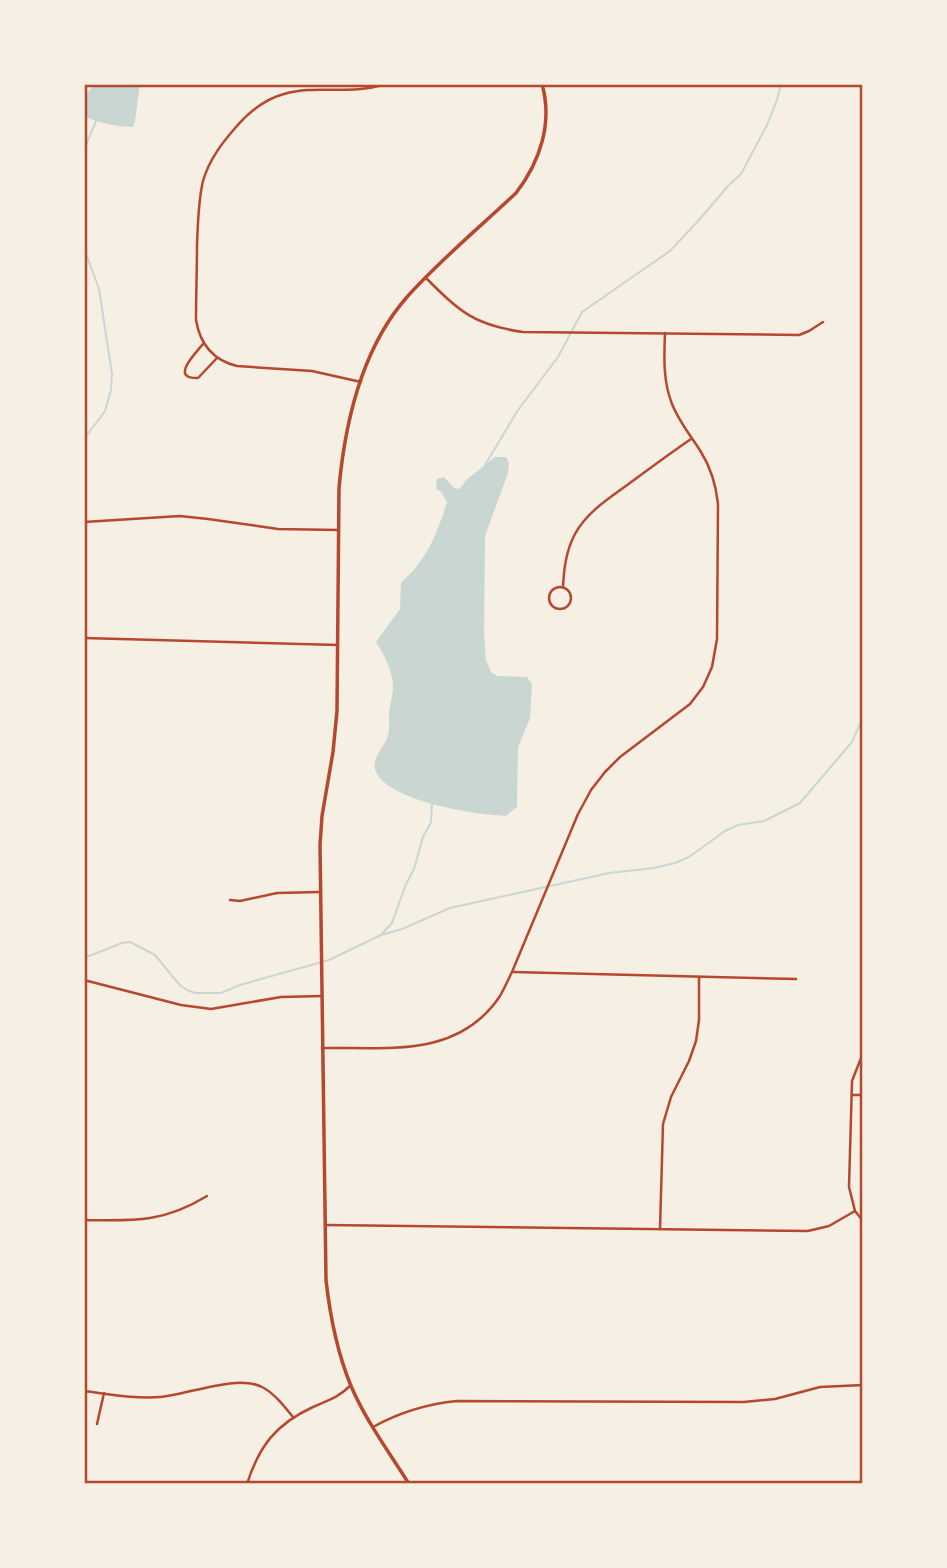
<svg xmlns="http://www.w3.org/2000/svg" width="947" height="1568" font-family="Barlow,sans-serif">
  <style>
    .water { fill: #c9d6d2 }
    .lines { fill: none; stroke-linecap: round; stroke-linejoin: round }
    .stream { stroke: #c9d6d2; stroke-width: 2 }
    .minor { stroke: #b5482f; stroke-width: 2.5 }
    .tertiary { stroke: #b5482f; stroke-width: 3.5 }
    .neatline { fill: none; stroke: #b5482f; stroke-width: 2.5 }
  </style>
  <rect width="100%" height="100%" fill="#f6efe4"/>
  <g class="water">
    <path d="M 94,84 L 140,84 L 135,121 L 133,127 C 117,127 98,123 84,116 L 84,98 Z"/>
    <path d="M 495,457 L 506,457 L 509,463 L 508,473 L 485,536 L 484,634 L 486,660 L 491,672 L 497,676 L 527,677 L 532,684 L 530,718 L 518,747 L 517,807 L 506,816 C 477,815 384,801 375,769 C 372,757 386,745 388,735 C 390,728 389,720 389,713 C 390,704 393,695 393,687 C 393,671 384,655 376,642 L 400,609 L 401,582 C 426,563 438,531 447,502 L 441,492 L 436,489 L 437,479 L 444,477 L 454,488 L 460,489 L 466,480 Z"/>
  </g>
  <g class="lines">
    <g class="stream">
      <path d="M 84,150 L 96,121"/>
      <path d="M 84,248 L 99,289 L 112,374 L 111,390 L 105,411 L 84,439"/>
      <path d="M 485,465 L 518,410 L 558,357 L 582,312 L 670,251 L 699,220 L 728,186 L 741,174 L 767,125 L 777,100 L 781,84"/>
      <path d="M 381,935 L 392,923 L 406,884 L 414,869 L 423,837 L 431,822 L 432,804"/>
      <path d="M 84,958 L 122,943 L 130,942 L 155,955 L 172,976 L 181,986 L 189,991 L 196,993 L 221,993 L 240,985 L 329,960 L 381,935 L 402,929 L 450,908 L 609,873 L 654,868 L 675,863 L 689,857 L 725,831 L 738,825 L 764,821 L 800,803 L 852,742 L 863,717"/>
    </g>
    <g class="minor">
      <path d="M 426,278 C 460,312 474,325 523,332 L 799,335 L 809,331 L 823,322"/>
      <path d="M 203,344 C 196,353 169,379 198,378 L 217,358"/>
      <path d="M 361,382 L 312,371 L 237,366 C 212,360 200,344 196,320 C 196,295 197,270 197,245 C 198,224 198,202 203,181 C 209,160 222,143 236,127 C 249,112 265,99 284,94 C 317,84 351,96 384,84"/>
      <path d="M 84,522 L 180,516 L 208,519 L 278,529 L 338,530"/>
      <circle cx="560" cy="598" r="11"/>
      <path d="M 563,587 C 564,568 566,551 575,534 C 588,510 613,496 634,480 C 653,466 672,452 691,439"/>
      <path d="M 84,638 L 338,645"/>
      <path d="M 230,900 L 240,901 L 277,893 L 320,892"/>
      <path d="M 513,972 L 796,979"/>
      <path d="M 84,980 L 181,1005 L 211,1009 L 281,997 L 322,996"/>
      <path d="M 322,1048 C 387,1047 458,1059 500,996 C 504,989 508,980 512,972 L 578,814 L 591,790 L 605,772 L 620,757 L 690,704 L 703,687 L 712,667 L 717,639 L 718,504 C 716,485 711,468 701,452 C 691,436 679,422 672,404 C 663,381 664,358 665,333"/>
      <path d="M 863,1053 L 852,1081 L 849,1187 L 855,1211 L 863,1221"/>
      <path d="M 852,1095 L 863,1095"/>
      <path d="M 84,1220 C 133,1221 163,1223 207,1196"/>
      <path d="M 326,1225 L 808,1231 L 829,1226 L 855,1211"/>
      <path d="M 660,1229 L 663,1124 L 671,1097 L 689,1061 L 696,1041 L 699,1020 L 699,977"/>
      <path d="M 84,1391 C 109,1394 134,1399 160,1397 C 187,1395 237,1374 262,1387 C 274,1393 284,1406 293,1417"/>
      <path d="M 97,1424 L 104,1393"/>
      <path d="M 373,1427 C 400,1412 426,1404 457,1401 L 744,1402 L 775,1399 L 820,1387 L 863,1385"/>
      <path d="M 247,1484 C 259,1446 276,1424 313,1407 C 328,1400 338,1398 351,1385"/>
    </g>
    <path class="tertiary" d="M 409,1484 C 389,1452 366,1421 351,1386 C 337,1352 330,1316 326,1280 L 320,845 L 322,816 L 333,752 L 337,711 L 339,488 C 345,422 362,348 407,297 C 439,261 481,226 516,193 C 540,162 553,123 542,84"/>
  </g>
  <rect width="947" height="1568" fill="none" stroke="#f6efe4" stroke-width="172"/>
  <rect x="86" y="86" width="775" height="1396" class="neatline"/>
</svg>
